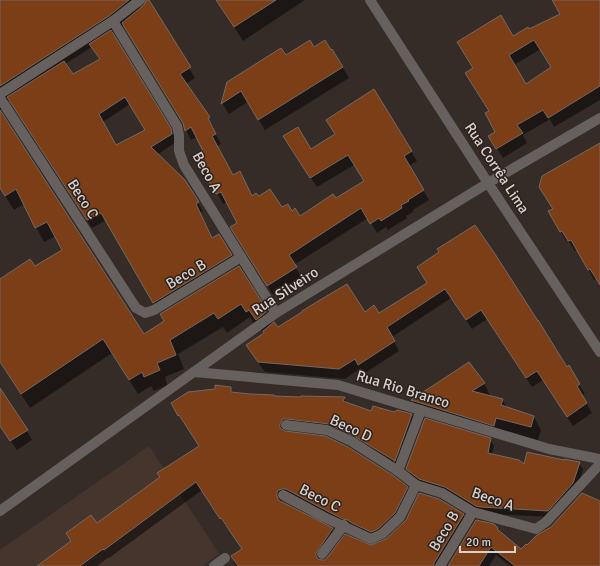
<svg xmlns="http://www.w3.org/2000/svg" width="600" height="566" font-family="Signika,sans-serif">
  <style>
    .built { fill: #45352d }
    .shadow { fill: #0007; fill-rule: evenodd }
    .building { fill: #7c3e16; stroke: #746963; fill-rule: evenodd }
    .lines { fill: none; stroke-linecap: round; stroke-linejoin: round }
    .minor { stroke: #66615e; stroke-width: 10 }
    .labels { text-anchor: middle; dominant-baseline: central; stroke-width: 3; stroke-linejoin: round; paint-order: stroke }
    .street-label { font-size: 15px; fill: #d7d0cd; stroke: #2c221d }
  </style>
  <rect width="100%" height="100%" fill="#362c27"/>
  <path class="built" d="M 149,446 L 219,554 L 202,566 L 0,566 L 0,550 Z"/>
  <g class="shadow">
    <path d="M 0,0 L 136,0 L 140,8 L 138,16 L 152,7 L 195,78 L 186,84 L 214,128 L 213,129 L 221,144 L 217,146 L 233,176 L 252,197 L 258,197 L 282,209 L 291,212 L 300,217 L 335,199 L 365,181 L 354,165 L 317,187 L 290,147 L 311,150 L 334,135 L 374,90 L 417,161 L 409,166 L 429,200 L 413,210 L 413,212 L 406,216 L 407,218 L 388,230 L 386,227 L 377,233 L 368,218 L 294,265 L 302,278 L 273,295 L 237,237 L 239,223 L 227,202 L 223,204 L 198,158 L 206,154 L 197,137 L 191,140 L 186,130 L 184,123 L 124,25 L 112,34 L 175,138 L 176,142 L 157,155 L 185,180 L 203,211 L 200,212 L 213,239 L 231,255 L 236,263 L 158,310 L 106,220 L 92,228 L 10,100 L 5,103 L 1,109 L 2,115 L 144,335 L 165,322 L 239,267 L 261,303 L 273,325 L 277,328 L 364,313 L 379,315 L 428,284 L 418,267 L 567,368 L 568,367 L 585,394 L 582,395 L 592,413 L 573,426 L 543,380 L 532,387 L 487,319 L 472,329 L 451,298 L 392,337 L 399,351 L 365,373 L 361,368 L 345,379 L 265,372 L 253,355 L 247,345 L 265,334 L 258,324 L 255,326 L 250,317 L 227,333 L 223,327 L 178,354 L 184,369 L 165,377 L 167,385 L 154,391 L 151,386 L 138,394 L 112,353 L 30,408 L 0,363 L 0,280 L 34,268 L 63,251 L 56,236 L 44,242 L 24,204 L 14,210 L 0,188 ZM 92,47 L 100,60 L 72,76 L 65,64 ZM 130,104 L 146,130 L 116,146 L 103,122 Z"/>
    <path d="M 217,0 L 305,0 L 243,41 Z"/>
    <path d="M 553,0 L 600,0 L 600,100 L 554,127 L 550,119 L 523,135 L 527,143 L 503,158 L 495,146 L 496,132 L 490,112 L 513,37 L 529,30 L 561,14 ZM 541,49 L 552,67 L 526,85 L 514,65 Z"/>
    <path d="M 313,48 L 330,51 L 332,50 L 349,78 L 265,130 L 248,102 L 229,114 L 222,103 L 227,83 L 285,57 Z"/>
    <path d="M 600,144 L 600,282 L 597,278 L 594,280 L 577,249 L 575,251 L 568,240 L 566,241 L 550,212 L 554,209 Z"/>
    <path d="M 469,363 L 484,383 L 491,397 L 502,399 L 507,408 L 534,417 L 541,430 L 538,440 L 503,431 L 420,413 L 413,401 Z"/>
    <path d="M 230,388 L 233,393 L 274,397 L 344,398 L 348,404 L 372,412 L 394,413 L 398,411 L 412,415 L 417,424 L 400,469 L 394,465 L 411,420 L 409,420 L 392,464 L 335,432 L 288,427 L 285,430 L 285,432 L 407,488 L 412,496 L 376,540 L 284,498 L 281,503 L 332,529 L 337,538 L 320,561 L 324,561 L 371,547 L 463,515 L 468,523 L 442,566 L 236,566 L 233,562 L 243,550 L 226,526 L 225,526 L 202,490 L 109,558 L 109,557 L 97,566 L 39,566 L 161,477 L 200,447 L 185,423 L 184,424 L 173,403 Z"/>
    <path d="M 0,395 L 27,431 L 32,440 L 17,450 L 0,425 Z"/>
    <path d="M 490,439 L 494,446 L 492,455 L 525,466 L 564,461 L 579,463 L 583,469 L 577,490 L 552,517 L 485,514 L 424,485 L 411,475 L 407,469 Z"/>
    <path d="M 600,502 L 600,566 L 510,566 L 496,555 L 489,566 L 449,566 L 497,528 L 500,533 L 521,550 Z"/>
  </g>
  <g class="building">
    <path d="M 0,0 L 129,0 L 109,16 L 0,86 Z"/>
    <path d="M 146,0 L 149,0 L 191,67 L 180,74 L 210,117 L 208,118 L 216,134 L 212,136 L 233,175 L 240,171 L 252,196 L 256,193 L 259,196 L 270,189 L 282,207 L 288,204 L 292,211 L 295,208 L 300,216 L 333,194 L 336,198 L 364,181 L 348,155 L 310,178 L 283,136 L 298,127 L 311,149 L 335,134 L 326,120 L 374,89 L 412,151 L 404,156 L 424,190 L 408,200 L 409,201 L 401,205 L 402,208 L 381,221 L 379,218 L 370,224 L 361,208 L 289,255 L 297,267 L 267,286 L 230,227 L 237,223 L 221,192 L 216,194 L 196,158 L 204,153 L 191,127 L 185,131 L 183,123 L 122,23 L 144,5 Z"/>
    <path d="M 216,0 L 276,0 L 234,27 Z"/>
    <path d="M 552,0 L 600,0 L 600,86 L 548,118 L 543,110 L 517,125 L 523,133 L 496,149 L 488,136 L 495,132 L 485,113 L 489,111 L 465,73 L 473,68 L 457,42 L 501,15 L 513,36 L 528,27 L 529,29 L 560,14 ZM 534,40 L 551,67 L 526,84 L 509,55 Z"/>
    <path d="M 111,30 L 171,128 L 172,134 L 151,147 L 185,180 L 199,202 L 196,204 L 212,238 L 219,234 L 232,255 L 153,303 L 101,213 L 87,220 L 7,97 L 64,61 L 73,74 L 100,59 L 89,44 ZM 125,97 L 145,130 L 116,145 L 99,114 Z"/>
    <path d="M 310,40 L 314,47 L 325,40 L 331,50 L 332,49 L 343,67 L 258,120 L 241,91 L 221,104 L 227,82 L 281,48 L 286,55 Z"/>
    <path d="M 0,110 L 144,334 L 164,321 L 160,314 L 239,266 L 262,302 L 260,303 L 266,312 L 256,320 L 249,310 L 246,312 L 241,304 L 218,319 L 214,313 L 170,340 L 176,355 L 157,363 L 160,370 L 144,377 L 142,372 L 129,380 L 103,339 L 21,394 L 0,362 L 0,279 L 30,259 L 35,266 L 62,250 L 47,222 L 35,228 L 16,189 L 5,196 L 0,188 Z"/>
    <path d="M 600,143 L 600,285 L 590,269 L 588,270 L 571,240 L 568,241 L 562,231 L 560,232 L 548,211 L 553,209 L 539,187 L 542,176 Z"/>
    <path d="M 475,225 L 495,254 L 538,321 L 538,320 L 567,367 L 569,365 L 580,384 L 577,386 L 587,403 L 567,417 L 537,371 L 526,378 L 481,310 L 466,320 L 445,289 L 387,327 L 395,341 L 358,365 L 355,359 L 339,369 L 258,362 L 246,345 L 264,333 L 263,331 L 274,322 L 278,327 L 302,312 L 302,311 L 320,300 L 347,284 L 365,312 L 374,305 L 379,313 L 427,283 L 417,267 L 439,252 L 437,249 Z"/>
    <path d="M 469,362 L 485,383 L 472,391 L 503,399 L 501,405 L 534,416 L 531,427 L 496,418 L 494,426 L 411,400 Z"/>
    <path d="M 215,385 L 231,387 L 231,392 L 250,394 L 274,395 L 274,396 L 301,397 L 301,396 L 345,397 L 343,401 L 371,411 L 373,406 L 394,412 L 397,410 L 412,414 L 395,461 L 354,436 L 329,424 L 287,419 L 283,419 L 280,424 L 280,428 L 285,431 L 325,436 L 348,447 L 394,476 L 408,487 L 395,513 L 378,529 L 371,532 L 350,522 L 348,520 L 343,519 L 327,511 L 286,489 L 282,489 L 279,490 L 277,492 L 277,496 L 278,499 L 280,501 L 333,528 L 316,553 L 316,556 L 318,559 L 322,560 L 325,560 L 327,558 L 345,534 L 371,545 L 386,539 L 406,520 L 419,493 L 439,499 L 464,514 L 434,563 L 434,566 L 238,566 L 231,556 L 242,549 L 221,518 L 220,519 L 196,482 L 104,550 L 103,549 L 80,566 L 37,566 L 71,541 L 66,533 L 91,515 L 97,523 L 160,477 L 157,473 L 199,446 L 179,415 L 178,416 L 171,403 L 188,392 L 215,389 Z"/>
    <path d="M 0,388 L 28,430 L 10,441 L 0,426 Z"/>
    <path d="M 425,418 L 491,438 L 488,453 L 519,460 L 524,464 L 527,452 L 564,460 L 564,459 L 580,462 L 573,483 L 548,511 L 481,507 L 476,506 L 445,487 L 419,479 L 406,469 Z"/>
    <path d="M 582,493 L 600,501 L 600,566 L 515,566 L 491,547 L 479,566 L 448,566 L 476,520 L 494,524 L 498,528 L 497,529 L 521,549 L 526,544 L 527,545 L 537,535 L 551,527 Z"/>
  </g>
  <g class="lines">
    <g class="minor">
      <path d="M 370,0 L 488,183 L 600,352"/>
      <path d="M 113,21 L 177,126 L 179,135 L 179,151 L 184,165 L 276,313"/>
      <path d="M 0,94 L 113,21 L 140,0"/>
      <path d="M 0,98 L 136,308 L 145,313 L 154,310 L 241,257"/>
      <path d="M 194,372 L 338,385 L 549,449 L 600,459"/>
      <path d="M 421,410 L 398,471 L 416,485 L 442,493 L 473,512 L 536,529 L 546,522 L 600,464"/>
      <path d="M 286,425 L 327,430 L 351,441 L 398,471"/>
      <path d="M 283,495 L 324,517 L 371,539 L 382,534 L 400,517 L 416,485"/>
      <path d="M 0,511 L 276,313 L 488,183 L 600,118"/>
      <path d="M 322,554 L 344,525"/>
      <path d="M 214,566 L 225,558"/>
      <path d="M 440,566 L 473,512"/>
    </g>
  </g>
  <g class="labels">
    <g class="street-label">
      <text transform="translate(497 168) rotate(57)">Rua Corrêa Lima</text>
      <text transform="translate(207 172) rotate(61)">Beco A</text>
      <text transform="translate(83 199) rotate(57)">Beco C</text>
      <text transform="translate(186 274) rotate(-31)">Beco B</text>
      <text transform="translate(285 291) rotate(-33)">Rua Silveiro</text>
      <text transform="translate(403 389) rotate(17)">Rua Rio Branco</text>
      <text transform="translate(351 428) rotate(25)">Beco D</text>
      <text transform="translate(320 498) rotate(27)">Beco C</text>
      <text transform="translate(493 499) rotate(19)">Beco A</text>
      <text transform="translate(444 531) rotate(-59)">Beco B</text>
    </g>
  </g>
  <path d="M460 546v6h55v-6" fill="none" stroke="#d7d0cd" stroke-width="2"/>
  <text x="466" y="546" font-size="12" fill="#d7d0cd" stroke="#2c221d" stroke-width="3" paint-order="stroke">20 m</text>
</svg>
